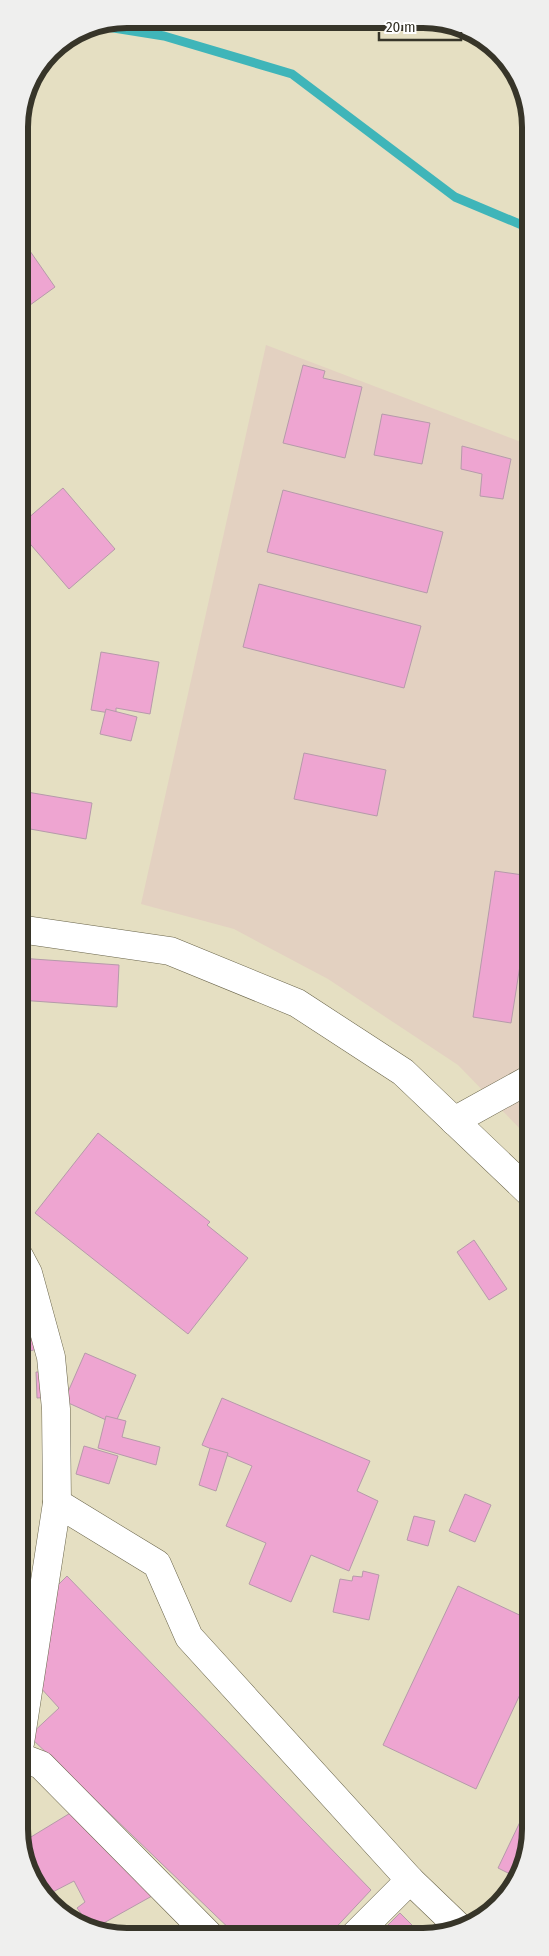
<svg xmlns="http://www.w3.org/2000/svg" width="549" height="1956" font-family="'Fira Sans Condensed',sans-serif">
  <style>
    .industrial { fill: #e3d1c1 }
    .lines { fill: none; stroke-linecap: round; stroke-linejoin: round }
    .stream { stroke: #3fb5b9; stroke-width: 9 }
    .building { fill: #eea5d1; stroke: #b69aaa }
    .minor-casing { stroke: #69644a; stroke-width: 29 }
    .major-casing { stroke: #69644a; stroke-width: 29 }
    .minor { stroke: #fff; stroke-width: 28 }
    .major { stroke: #fff; stroke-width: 28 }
    .rim { fill: none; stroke: #373529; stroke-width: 6 }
  </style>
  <rect width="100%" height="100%" fill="#e5dfc2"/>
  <path class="industrial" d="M 266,345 L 529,445 L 530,1139 L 458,1065 L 328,979 L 234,929 L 141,904 Z"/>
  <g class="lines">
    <path class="stream" d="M 95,25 L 164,36 L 292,74 L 455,197 L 529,228"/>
  </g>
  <g class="building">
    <path d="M 23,241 L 55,287 L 19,313 L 19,244 Z"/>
    <path d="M 303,365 L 325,371 L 323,378 L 362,387 L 345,458 L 283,443 Z"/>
    <path d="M 382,414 L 430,423 L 422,464 L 374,455 Z"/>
    <path d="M 462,446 L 511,459 L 503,499 L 480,496 L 482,474 L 461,469 Z"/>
    <path d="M 63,488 L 115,549 L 69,589 L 19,531 L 19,526 Z"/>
    <path d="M 283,490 L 443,532 L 427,593 L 267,552 Z"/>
    <path d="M 259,584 L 421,626 L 404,688 L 243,647 Z"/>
    <path d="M 101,652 L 159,662 L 150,714 L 116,708 L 116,714 L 91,710 Z"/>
    <path d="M 106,709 L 137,717 L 131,741 L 100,734 Z"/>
    <path d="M 304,753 L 386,770 L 377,816 L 294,799 Z"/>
    <path d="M 21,791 L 92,803 L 86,839 L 19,827 Z"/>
    <path d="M 495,871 L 530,876 L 530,901 L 511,1023 L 473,1017 Z"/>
    <path d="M 19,958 L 119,965 L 117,1007 L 19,1000 Z"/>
    <path d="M 98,1133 L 210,1222 L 207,1225 L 248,1258 L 188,1334 L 35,1213 Z"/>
    <path d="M 474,1240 L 507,1289 L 489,1300 L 457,1252 Z"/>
    <path d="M 19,1289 L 51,1345 L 30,1351 L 19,1312 Z"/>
    <path d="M 85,1353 L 136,1375 L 115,1424 L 64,1401 Z"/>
    <path d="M 36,1372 L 53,1372 L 54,1397 L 37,1398 Z"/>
    <path d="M 222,1398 L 370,1461 L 357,1491 L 378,1501 L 349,1571 L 311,1555 L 291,1602 L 249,1584 L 266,1543 L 226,1526 L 252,1466 L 202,1445 Z"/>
    <path d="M 106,1416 L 126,1421 L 122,1437 L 160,1447 L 156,1465 L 98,1448 Z"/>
    <path d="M 84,1446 L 118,1456 L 109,1484 L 76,1474 Z"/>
    <path d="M 210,1448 L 228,1453 L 216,1491 L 199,1485 Z"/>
    <path d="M 20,1488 L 24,1500 L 20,1502 Z"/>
    <path d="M 465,1494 L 491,1505 L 475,1542 L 449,1531 Z"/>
    <path d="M 414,1516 L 435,1521 L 428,1546 L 407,1540 Z"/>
    <path d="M 363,1571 L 379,1575 L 369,1620 L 333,1612 L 340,1579 L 352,1581 L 353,1576 L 362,1577 Z"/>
    <path d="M 67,1576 L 371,1890 L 328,1936 L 237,1936 L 29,1736 L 59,1708 L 39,1686 L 47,1596 Z"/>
    <path d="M 458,1586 L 530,1620 L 530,1673 L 476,1789 L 383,1745 Z"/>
    <path d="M 530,1801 L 530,1836 L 514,1876 L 498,1868 Z"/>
    <path d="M 72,1812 L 152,1896 L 93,1929 L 77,1908 L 85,1902 L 74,1881 L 45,1896 L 20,1844 L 20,1825 L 26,1840 Z"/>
    <path d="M 400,1913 L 423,1936 L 377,1936 Z"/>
  </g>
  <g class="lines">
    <g class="minor-casing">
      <g id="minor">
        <path d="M 454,1121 L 530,1079"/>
        <path d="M 19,1256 L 28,1273 L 51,1357 L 56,1409 L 57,1503"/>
        <path d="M 20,1743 L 57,1503 L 157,1564 L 189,1637 L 410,1880 L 461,1929"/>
        <path d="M 20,1757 L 41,1765 L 209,1935"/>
        <path d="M 354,1936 L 410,1880"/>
      </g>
    </g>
    <g class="major-casing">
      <path id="major" d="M 19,929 L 170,951 L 297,1003 L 403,1072 L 530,1193"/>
    </g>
    <use href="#minor" class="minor"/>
    <use href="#major" class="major"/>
  </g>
  <path d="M0 0H549V1956H0ZM127 28H423A99 99 0 0 1 522 127V1829A99 99 0 0 1 423 1928H127A99 99 0 0 1 28 1829V127A99 99 0 0 1 127 28Z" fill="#efefee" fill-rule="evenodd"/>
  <path class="rim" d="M127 28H423A99 99 0 0 1 522 127V1829A99 99 0 0 1 423 1928H127A99 99 0 0 1 28 1829V127A99 99 0 0 1 127 28Z"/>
  <path d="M379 32v8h82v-8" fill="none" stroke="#373529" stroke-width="2.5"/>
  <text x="386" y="32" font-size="15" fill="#373529" stroke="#ffffff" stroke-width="4" paint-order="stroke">20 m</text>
</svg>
